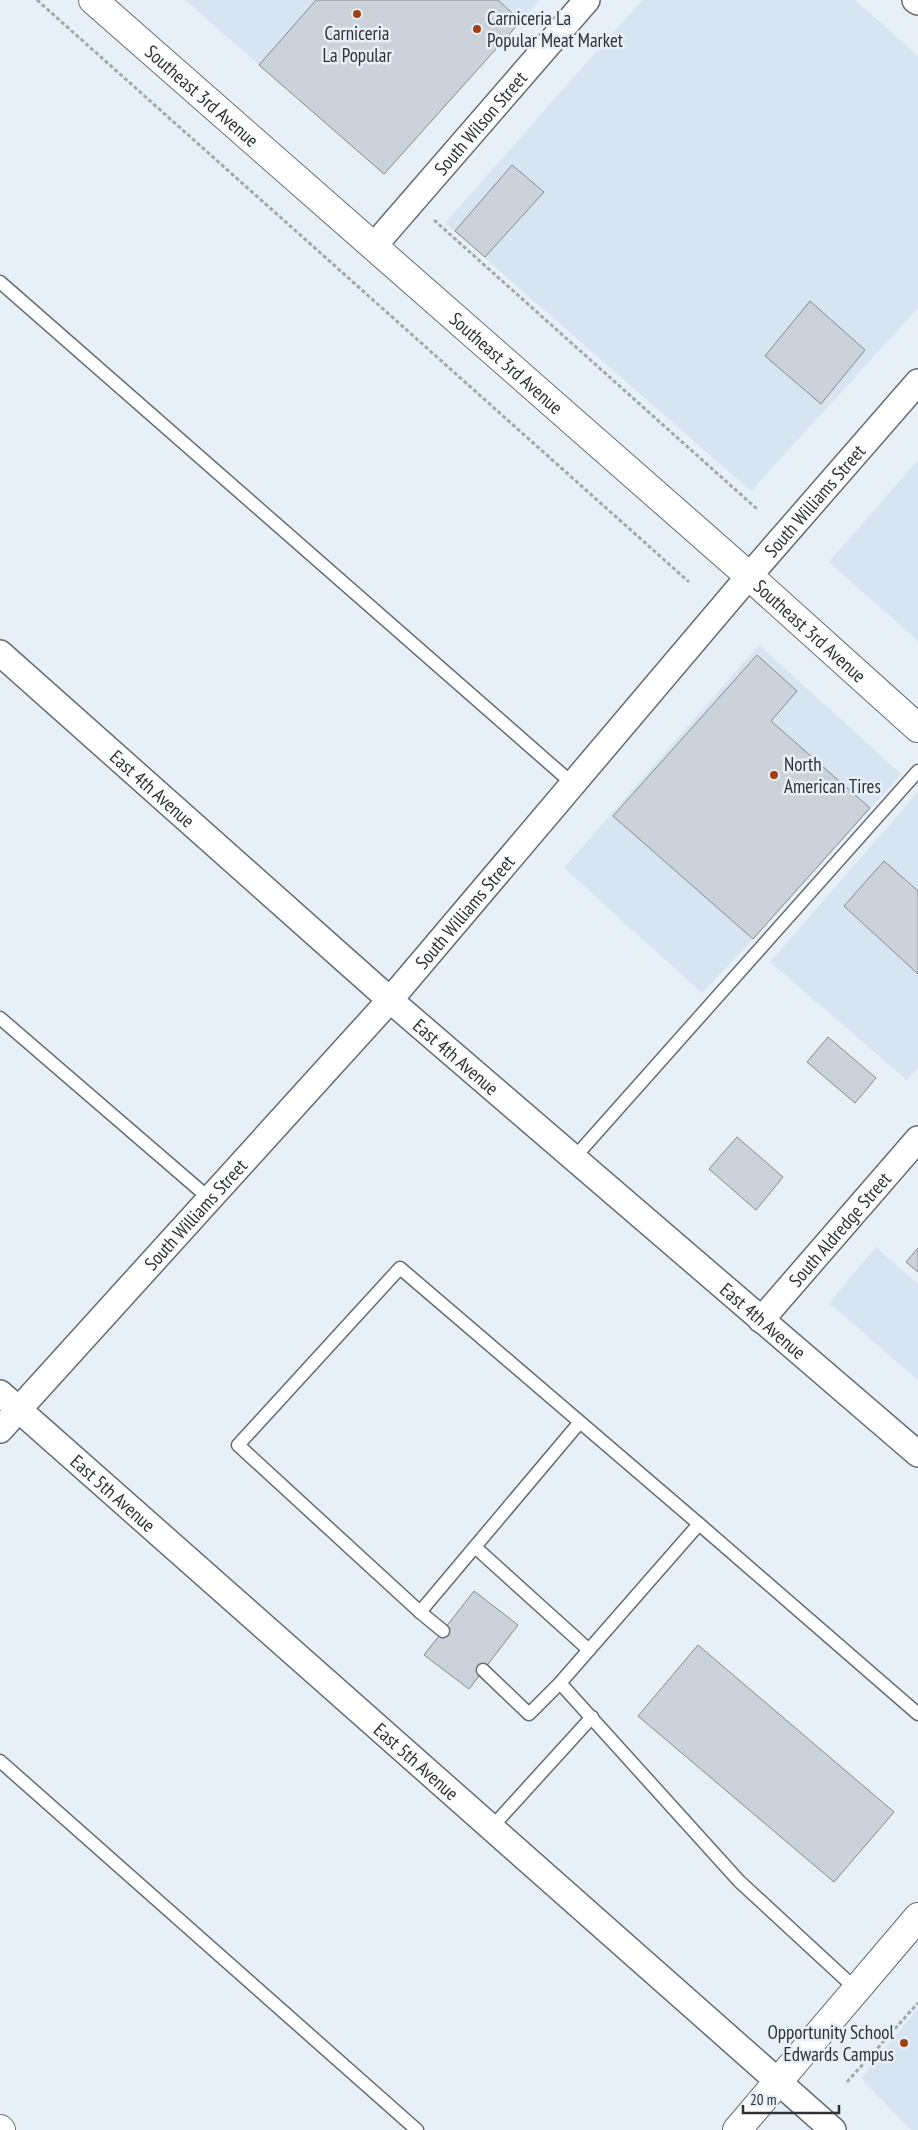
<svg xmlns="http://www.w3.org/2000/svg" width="918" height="2130" font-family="'PT Sans Narrow',sans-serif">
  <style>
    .built { fill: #d7e4f2 }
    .building { fill: #cbd2da; stroke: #838a91 }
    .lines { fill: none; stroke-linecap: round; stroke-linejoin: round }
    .lane-casing { stroke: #666c73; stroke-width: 15 }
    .street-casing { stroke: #666c73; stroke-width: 28 }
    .secondary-casing { stroke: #666c73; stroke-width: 30 }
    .path { stroke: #a2a8ae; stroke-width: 3; stroke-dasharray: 4 2.5; stroke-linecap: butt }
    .lane { stroke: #fff; stroke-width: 12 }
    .street { stroke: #fff; stroke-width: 25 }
    .secondary { stroke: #fff; stroke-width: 28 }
    .poi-dot { fill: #a43e13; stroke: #e7eff7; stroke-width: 2 }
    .labels { text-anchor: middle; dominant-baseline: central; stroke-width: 5; stroke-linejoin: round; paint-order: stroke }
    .poi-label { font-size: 19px; fill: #2f3235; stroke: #e7eff7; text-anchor: start }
    .street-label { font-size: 19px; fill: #2f3235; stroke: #e7eff7 }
  </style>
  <rect width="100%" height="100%" fill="#e7eff7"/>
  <g class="built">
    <path d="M 185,0 L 540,0 L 384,174 Z"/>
    <path d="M 642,0 L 855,0 L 918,56 L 918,308 L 751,491 L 445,223 Z"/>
    <path d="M 918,460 L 918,641 L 829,562 Z"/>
    <path d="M 759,645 L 901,774 L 753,939 L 702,993 L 564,868 Z"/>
    <path d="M 918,792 L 918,1067 L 907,1080 L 770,962 Z"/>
    <path d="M 876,1247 L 918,1284 L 918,1380 L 829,1303 Z"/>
    <path d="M 918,2008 L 918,2130 L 911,2130 L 861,2078 Z"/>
  </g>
  <g class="building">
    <path d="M 316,0 L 498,0 L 521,21 L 384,174 L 259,65 Z"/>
    <path d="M 512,165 L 544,192 L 485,257 L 455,231 Z"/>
    <path d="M 810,301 L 865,350 L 821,404 L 765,356 Z"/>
    <path d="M 757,655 L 797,691 L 771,721 L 870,808 L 753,939 L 613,816 Z"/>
    <path d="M 884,861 L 918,891 L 918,974 L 844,906 Z"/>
    <path d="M 828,1037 L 876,1078 L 855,1103 L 807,1062 Z"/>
    <path d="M 737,1137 L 783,1177 L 756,1210 L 709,1169 Z"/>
    <path d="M 918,1248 L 918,1272 L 906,1262 Z"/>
    <path d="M 474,1591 L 518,1625 L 469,1689 L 424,1655 Z"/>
    <path d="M 698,1645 L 894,1812 L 834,1882 L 638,1716 Z"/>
  </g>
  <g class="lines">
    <g class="lane-casing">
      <g id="lane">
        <path d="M 0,282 L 573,784"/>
        <path d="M 0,1018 L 210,1199"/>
        <path d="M 574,1158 L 918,771"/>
        <path d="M 580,1422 L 420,1612 L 238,1445 L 400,1268 L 699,1524"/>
        <path d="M 475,1547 L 589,1650"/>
        <path d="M 420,1612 L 443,1631"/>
        <path d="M 483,1670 L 529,1714 L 560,1683"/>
        <path d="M 0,1761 L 417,2130"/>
        <path d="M 491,1828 L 592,1717"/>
        <path d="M 857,1990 L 739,1881 L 560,1683 L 699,1524 L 918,1714"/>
      </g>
    </g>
    <g class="street-casing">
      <g id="street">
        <path d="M 915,0 L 918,2"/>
        <path id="s1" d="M 373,247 L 587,0"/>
        <path id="s2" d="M 0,653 L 390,1000 L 918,1454"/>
        <path id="s3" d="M 761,1320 L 918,1139"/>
        <path id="s4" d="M 0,1393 L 833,2130"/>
        <path id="s5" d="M 0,1430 L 390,1000 L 749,576 L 918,382"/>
      </g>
    </g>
    <g class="secondary-casing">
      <g id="secondary">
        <path id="s6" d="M 93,0 L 749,576 L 918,728"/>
        <path d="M 0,2129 L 1,2130"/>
        <path d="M 737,2130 L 918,1917"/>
      </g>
    </g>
    <g class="path">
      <path d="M 37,0 L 689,582"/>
      <path d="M 434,220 L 757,509"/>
      <path d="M 847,2082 L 918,2003"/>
    </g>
    <use href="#lane" class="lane"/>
    <use href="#street" class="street"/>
    <use href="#secondary" class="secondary"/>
  </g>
  <g class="poi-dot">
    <circle cx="357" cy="14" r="5"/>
    <circle cx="477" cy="29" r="5"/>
    <circle cx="774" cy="775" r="5"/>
    <circle cx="904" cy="2043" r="5"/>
  </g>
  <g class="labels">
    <g class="poi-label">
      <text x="487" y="18">Carniceria La<tspan x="487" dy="22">Popular Meat Market</tspan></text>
      <text x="357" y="33" text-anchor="middle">Carniceria<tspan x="357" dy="22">La Popular</tspan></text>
      <text x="784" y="764">North<tspan x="784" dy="22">American Tires</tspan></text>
      <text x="894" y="2032" text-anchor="end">Opportunity School<tspan x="894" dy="22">Edwards Campus</tspan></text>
    </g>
    <g class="street-label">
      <text stroke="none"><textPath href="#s6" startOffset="145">Southeast 3rd Avenue</textPath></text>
      <text stroke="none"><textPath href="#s1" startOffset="164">South Wilson Street</textPath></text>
      <text stroke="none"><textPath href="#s6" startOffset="550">Southeast 3rd Avenue</textPath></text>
      <text stroke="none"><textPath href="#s5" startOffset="1236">South Williams Street</textPath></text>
      <text stroke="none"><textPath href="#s6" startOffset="955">Southeast 3rd Avenue</textPath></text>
      <text stroke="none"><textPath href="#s2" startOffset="204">East 4th Avenue</textPath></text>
      <text stroke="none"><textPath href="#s5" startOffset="696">South Williams Street</textPath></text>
      <text stroke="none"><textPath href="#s2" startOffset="609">East 4th Avenue</textPath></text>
      <text stroke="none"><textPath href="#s5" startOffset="291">South Williams Street</textPath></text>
      <text stroke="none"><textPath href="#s3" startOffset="120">South Aldredge Street</textPath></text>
      <text stroke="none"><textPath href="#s2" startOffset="1014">East 4th Avenue</textPath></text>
      <text stroke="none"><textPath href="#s4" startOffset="151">East 5th Avenue</textPath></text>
      <text stroke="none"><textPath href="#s4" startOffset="556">East 5th Avenue</textPath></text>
    </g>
  </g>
  <path d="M743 2105v8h96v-8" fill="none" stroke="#2f3235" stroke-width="2.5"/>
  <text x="750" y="2105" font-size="15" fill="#2f3235" stroke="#e7eff7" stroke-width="4" paint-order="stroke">20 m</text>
</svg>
